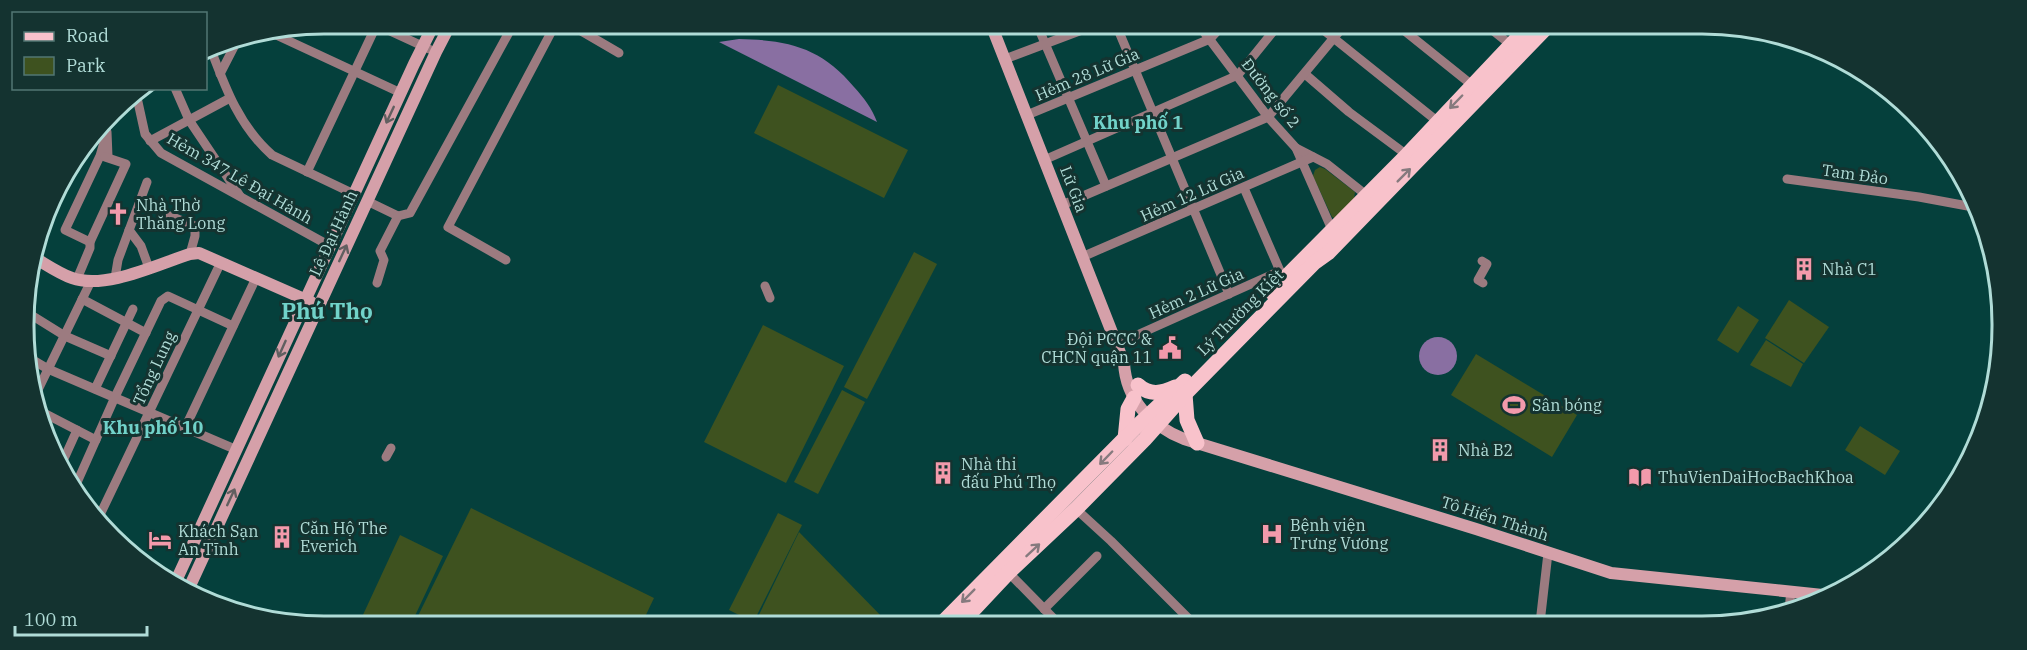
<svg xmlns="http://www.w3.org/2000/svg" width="2027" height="650" font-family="'IBM Plex Serif',serif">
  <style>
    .green { fill: #3e521f }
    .water { fill: #896fa2 }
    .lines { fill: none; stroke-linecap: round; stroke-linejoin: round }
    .street { stroke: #9c7b80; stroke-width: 9 }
    .secondary { stroke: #d5a0a9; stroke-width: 12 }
    .primary { stroke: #f8c2cb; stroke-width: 15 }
    .oneway { stroke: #867a7e }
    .oneway2 { stroke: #615f60 }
    .labels { text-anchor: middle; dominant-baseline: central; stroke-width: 6; stroke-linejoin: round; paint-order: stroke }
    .street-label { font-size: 16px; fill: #b0dcd7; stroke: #143330 }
    .poi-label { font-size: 16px; fill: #b0dcd7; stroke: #143330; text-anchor: start }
    .neighbourhood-label { font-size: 18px; font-weight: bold; fill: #71d2c9; stroke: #143330 }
    .district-label { font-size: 22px; font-weight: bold; fill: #71d2c9; stroke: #143330 }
    .rim { fill: none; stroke: #b0dcd7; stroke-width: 3 }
  </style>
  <rect width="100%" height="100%" fill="#05403c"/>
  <g class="green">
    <path d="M 778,85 L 908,150 L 884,198 L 754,133 Z"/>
    <path d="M 1320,167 L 1325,169 L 1355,192 L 1354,199 L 1335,218 L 1332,217 L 1313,176 L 1315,170 Z"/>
    <path d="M 914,252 L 937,264 L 867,399 L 844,387 Z"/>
    <path d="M 1789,300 L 1829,327 L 1804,363 L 1765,338 Z"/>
    <path d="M 1738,306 L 1759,320 L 1738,353 L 1717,340 Z"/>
    <path d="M 763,325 L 844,366 L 786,483 L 704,442 Z"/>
    <path d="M 1766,340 L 1803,364 L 1791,387 L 1750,365 Z"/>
    <path d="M 1476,354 L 1577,415 L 1552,457 L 1451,395 Z"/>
    <path d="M 842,390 L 865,402 L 818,494 L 794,482 Z"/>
    <path d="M 1860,426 L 1900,451 L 1885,475 L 1845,450 Z"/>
    <path d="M 471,508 L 654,598 L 643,621 L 416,620 Z"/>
    <path d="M 778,513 L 802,525 L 754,621 L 751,621 L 729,610 Z"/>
    <path d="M 799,532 L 887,622 L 756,621 Z"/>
    <path d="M 400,535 L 443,556 L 413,620 L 369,620 L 362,617 Z"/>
  </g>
  <g class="water">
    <path d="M 739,39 C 789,40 822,48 854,87 C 864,98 872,108 877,122 L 719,42 Z"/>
    <circle cx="1438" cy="356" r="19"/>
  </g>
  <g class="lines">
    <g class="street">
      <path d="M 377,25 L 429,49"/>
      <path d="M 571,25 L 619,53"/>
      <path d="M 1038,27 L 1106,186"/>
      <path d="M 1117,27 L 1229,294"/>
      <path d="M 1201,28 L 1268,117 L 1296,148 L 1333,232"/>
      <path d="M 1321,28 L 1437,121"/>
      <path d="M 1401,28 L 1472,85"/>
      <path d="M 1491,29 L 1511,45"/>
      <path d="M 274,34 L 401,93"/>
      <path d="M 210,47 C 225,87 239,126 272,155 L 354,194"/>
      <path d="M 1005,59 L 1090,27"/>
      <path d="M 220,74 L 237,41"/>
      <path d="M 1305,74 L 1349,112 L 1407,155"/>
      <path d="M 175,88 L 189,120 L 240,196"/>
      <path d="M 136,93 L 145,134 L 161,153 L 330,246"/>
      <path d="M 1027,115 L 1210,39 L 1220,28"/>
      <path d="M 150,141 L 230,98"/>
      <path d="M 1296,148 L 1327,164 L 1370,198"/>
      <path d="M 1044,160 L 1238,75 L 1276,28"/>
      <path d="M 307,172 L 377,24"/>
      <path d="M 1787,179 L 1919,197 L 1973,207"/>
      <path d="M 1244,188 L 1280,271"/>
      <path d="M 367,201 L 398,216 L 410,213 L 513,25"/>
      <path d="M 1062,205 L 1268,117 L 1342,28"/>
      <path d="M 170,216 L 195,226 L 195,236 L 190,254"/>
      <path d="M 129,230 L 141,246 L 149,268"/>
      <path d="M 90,242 L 65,230 L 100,156 L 107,132 L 108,157"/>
      <path d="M 1082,257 L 1313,157"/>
      <path d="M 506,260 L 448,227 L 555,25"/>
      <path d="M 1482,261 L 1487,264 L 1478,280 L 1483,283"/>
      <path d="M 115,278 L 118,260 L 147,182"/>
      <path d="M 77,279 L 90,248 L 90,242 L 126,164 L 105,157"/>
      <path d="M 377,283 L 384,260 L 380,251 L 398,216"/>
      <path d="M 765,286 L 770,298"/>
      <path d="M 82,299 L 146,333"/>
      <path d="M 28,313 L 65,336 L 111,356"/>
      <path d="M 1117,344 L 1280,271 L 1286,277"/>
      <path d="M 31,359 L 48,369 L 237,450"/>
      <path d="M 95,389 L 133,309"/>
      <path d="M 34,398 L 91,281"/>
      <path d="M 38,410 L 96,440"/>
      <path d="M 185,428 L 256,278"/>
      <path d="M 386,457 L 391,448"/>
      <path d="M 63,461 L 77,430"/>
      <path d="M 75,487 L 115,397 L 161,301 L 168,296 L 233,326"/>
      <path d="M 1076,509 L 1111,541 L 1192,622"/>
      <path d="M 98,519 L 221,262"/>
      <path d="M 1006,570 L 1057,622"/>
      <path d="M 1044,609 L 1097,556"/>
      <path d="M 1789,609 L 1791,591"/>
      <path d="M 1540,623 L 1548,553"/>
    </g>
    <g class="secondary">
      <path d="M 992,27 L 1124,363 C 1126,400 1151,426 1184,439 L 1476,529 L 1611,573 L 1832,596"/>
      <path d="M 35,258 C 47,265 60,274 72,278 C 106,290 158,264 190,254 L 199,253 L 311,302"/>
      <path d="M 175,583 L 414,64 L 434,24"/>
      <path d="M 189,588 L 436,52 L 450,25"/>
    </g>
    <g class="primary">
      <path d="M 1271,292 L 1407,155 L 1526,29"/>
      <path d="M 1138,385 C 1150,396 1162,393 1175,387"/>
      <path d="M 1185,394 L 1187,420 L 1197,443"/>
      <path d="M 1125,439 L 1128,409 L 1134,398"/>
      <path d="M 943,622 L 1135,428 L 1185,381"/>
      <path d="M 962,622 L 1008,573 L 1076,509 L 1145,439 L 1185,394 L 1314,263 L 1328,253 L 1545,29"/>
    </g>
  </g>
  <defs><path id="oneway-shaft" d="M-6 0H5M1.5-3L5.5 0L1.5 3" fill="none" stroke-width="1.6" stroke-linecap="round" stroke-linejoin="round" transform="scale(1.5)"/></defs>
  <g class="oneway">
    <use href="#oneway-shaft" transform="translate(1456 102) rotate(134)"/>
    <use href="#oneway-shaft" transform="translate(1404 175) rotate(-45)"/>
    <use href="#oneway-shaft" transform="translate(1106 458) rotate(134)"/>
    <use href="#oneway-shaft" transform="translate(1033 550) rotate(-43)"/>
    <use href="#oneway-shaft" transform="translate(968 596) rotate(135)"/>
  </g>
  <g class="oneway2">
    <use href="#oneway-shaft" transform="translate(390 115) rotate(115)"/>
    <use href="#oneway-shaft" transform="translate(343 253) rotate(-65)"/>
    <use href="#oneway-shaft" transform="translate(282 349) rotate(114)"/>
    <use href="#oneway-shaft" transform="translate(231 497) rotate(-65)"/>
  </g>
  <defs>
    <g id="church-bare" transform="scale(1.8)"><path d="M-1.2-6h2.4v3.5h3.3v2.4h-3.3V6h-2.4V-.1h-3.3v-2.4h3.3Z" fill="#f39aab" stroke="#143330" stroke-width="2.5" paint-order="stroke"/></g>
    <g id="building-bare" transform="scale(1.8)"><path d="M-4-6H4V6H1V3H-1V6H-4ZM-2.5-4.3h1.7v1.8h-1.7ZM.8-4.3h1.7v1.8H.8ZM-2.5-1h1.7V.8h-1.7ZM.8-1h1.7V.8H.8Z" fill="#f39aab" stroke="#143330" stroke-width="2.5" paint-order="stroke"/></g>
    <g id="civic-bare" transform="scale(1.8)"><path d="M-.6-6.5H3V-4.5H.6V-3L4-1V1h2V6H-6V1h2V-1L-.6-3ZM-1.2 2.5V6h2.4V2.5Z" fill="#f39aab" stroke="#143330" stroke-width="2.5" paint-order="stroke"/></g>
    <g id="stadium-bare" transform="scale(1.8)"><path d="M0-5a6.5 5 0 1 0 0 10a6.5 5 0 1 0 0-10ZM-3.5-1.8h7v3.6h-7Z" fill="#f39aab" stroke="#143330" stroke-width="2.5" paint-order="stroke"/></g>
    <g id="library-bare" transform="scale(1.8)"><path d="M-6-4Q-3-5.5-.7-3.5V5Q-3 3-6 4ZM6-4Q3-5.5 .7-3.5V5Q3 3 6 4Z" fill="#f39aab" stroke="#143330" stroke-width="2.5" paint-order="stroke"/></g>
    <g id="hospital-bare" transform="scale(1.8)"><path d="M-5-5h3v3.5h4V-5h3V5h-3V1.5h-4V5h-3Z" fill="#f39aab" stroke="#143330" stroke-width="2.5" paint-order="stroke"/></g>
    <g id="hotel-bare" transform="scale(1.8)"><path d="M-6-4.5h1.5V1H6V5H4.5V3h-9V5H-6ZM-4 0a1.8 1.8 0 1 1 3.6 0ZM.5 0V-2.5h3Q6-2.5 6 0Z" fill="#f39aab" stroke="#143330" stroke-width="2.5" paint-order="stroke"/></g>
  </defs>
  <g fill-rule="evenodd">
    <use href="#church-bare" x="118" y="214"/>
    <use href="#building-bare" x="1804" y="269"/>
    <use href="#civic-bare" x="1170" y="348"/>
    <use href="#stadium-bare" x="1514" y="405"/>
    <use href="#building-bare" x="1440" y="450"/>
    <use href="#building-bare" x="943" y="473"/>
    <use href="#library-bare" x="1640" y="477"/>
    <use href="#hospital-bare" x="1272" y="534"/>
    <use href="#building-bare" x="282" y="537"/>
    <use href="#hotel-bare" x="160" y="540"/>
  </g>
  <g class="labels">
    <g class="street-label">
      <text transform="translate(1087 74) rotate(-23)">Hẻm 28 Lữ Gia</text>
      <text transform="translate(1271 93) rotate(52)">Đường số 2</text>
      <text transform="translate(1855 174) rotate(8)">Tam Đảo</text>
      <text transform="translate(240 178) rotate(30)">Hẻm 347 Lê Đại Hành</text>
      <text transform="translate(1074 189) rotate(69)">Lữ Gia</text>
      <text transform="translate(1192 194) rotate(-24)">Hẻm 12 Lữ Gia</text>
      <text transform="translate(333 233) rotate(-65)">Lê Đại Hành</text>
      <text transform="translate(1196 293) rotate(-24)">Hẻm 2 Lữ Gia</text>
      <text transform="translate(1240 312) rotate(-45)">Lý Thường Kiệt</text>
      <text transform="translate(154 368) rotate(-65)">Tổng Lung</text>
      <text transform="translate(1495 518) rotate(18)">Tô Hiến Thành</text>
    </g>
    <g class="poi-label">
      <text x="136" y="205">Nhà Thờ<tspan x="136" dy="18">Thăng Long</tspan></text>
      <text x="1822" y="269">Nhà C1</text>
      <text x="1152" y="339" text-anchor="end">Đội PCCC &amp;<tspan x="1152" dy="18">CHCN quận 11</tspan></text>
      <text x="1532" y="405">Sân bóng</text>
      <text x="1458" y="450">Nhà B2</text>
      <text x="961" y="464">Nhà thi<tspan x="961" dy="18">đấu Phú Thọ</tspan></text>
      <text x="1658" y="477">ThuVienDaiHocBachKhoa</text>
      <text x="1290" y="525">Bệnh viện<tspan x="1290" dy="18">Trưng Vương</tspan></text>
      <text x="300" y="528">Căn Hộ The<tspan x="300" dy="18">Everich</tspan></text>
      <text x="178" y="531">Khách Sạn<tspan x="178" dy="18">An Tĩnh</tspan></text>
    </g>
    <g class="neighbourhood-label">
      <text x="1138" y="122">Khu phố 1</text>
      <text x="153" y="427">Khu phố 10</text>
    </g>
    <g class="district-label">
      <text x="327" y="310">Phú Thọ</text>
    </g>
  </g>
  <path d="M0 0H2027V650H0ZM324 34H1702A290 290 0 0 1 1992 324V326A290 290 0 0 1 1702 616H324A290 290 0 0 1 34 326V324A290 290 0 0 1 324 34Z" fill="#143330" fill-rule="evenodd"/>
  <path class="rim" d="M324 34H1702A290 290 0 0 1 1992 324V326A290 290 0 0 1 1702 616H324A290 290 0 0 1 34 326V324A290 290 0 0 1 324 34Z"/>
  <rect x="12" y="12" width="195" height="78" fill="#143330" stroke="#527773" stroke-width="1.5"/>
  <rect x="24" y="32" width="30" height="9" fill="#f8c2cb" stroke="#527773" stroke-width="1.5"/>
  <text x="66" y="42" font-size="18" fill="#b0dcd7">Road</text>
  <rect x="24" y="57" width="30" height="18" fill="#3e521f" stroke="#527773" stroke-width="1.5"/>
  <text x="66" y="72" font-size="18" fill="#b0dcd7">Park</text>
  <path d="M15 626v9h132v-9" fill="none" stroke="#b0dcd7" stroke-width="3"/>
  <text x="24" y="626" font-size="18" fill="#b0dcd7" stroke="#143330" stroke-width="4.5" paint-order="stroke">100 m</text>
</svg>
